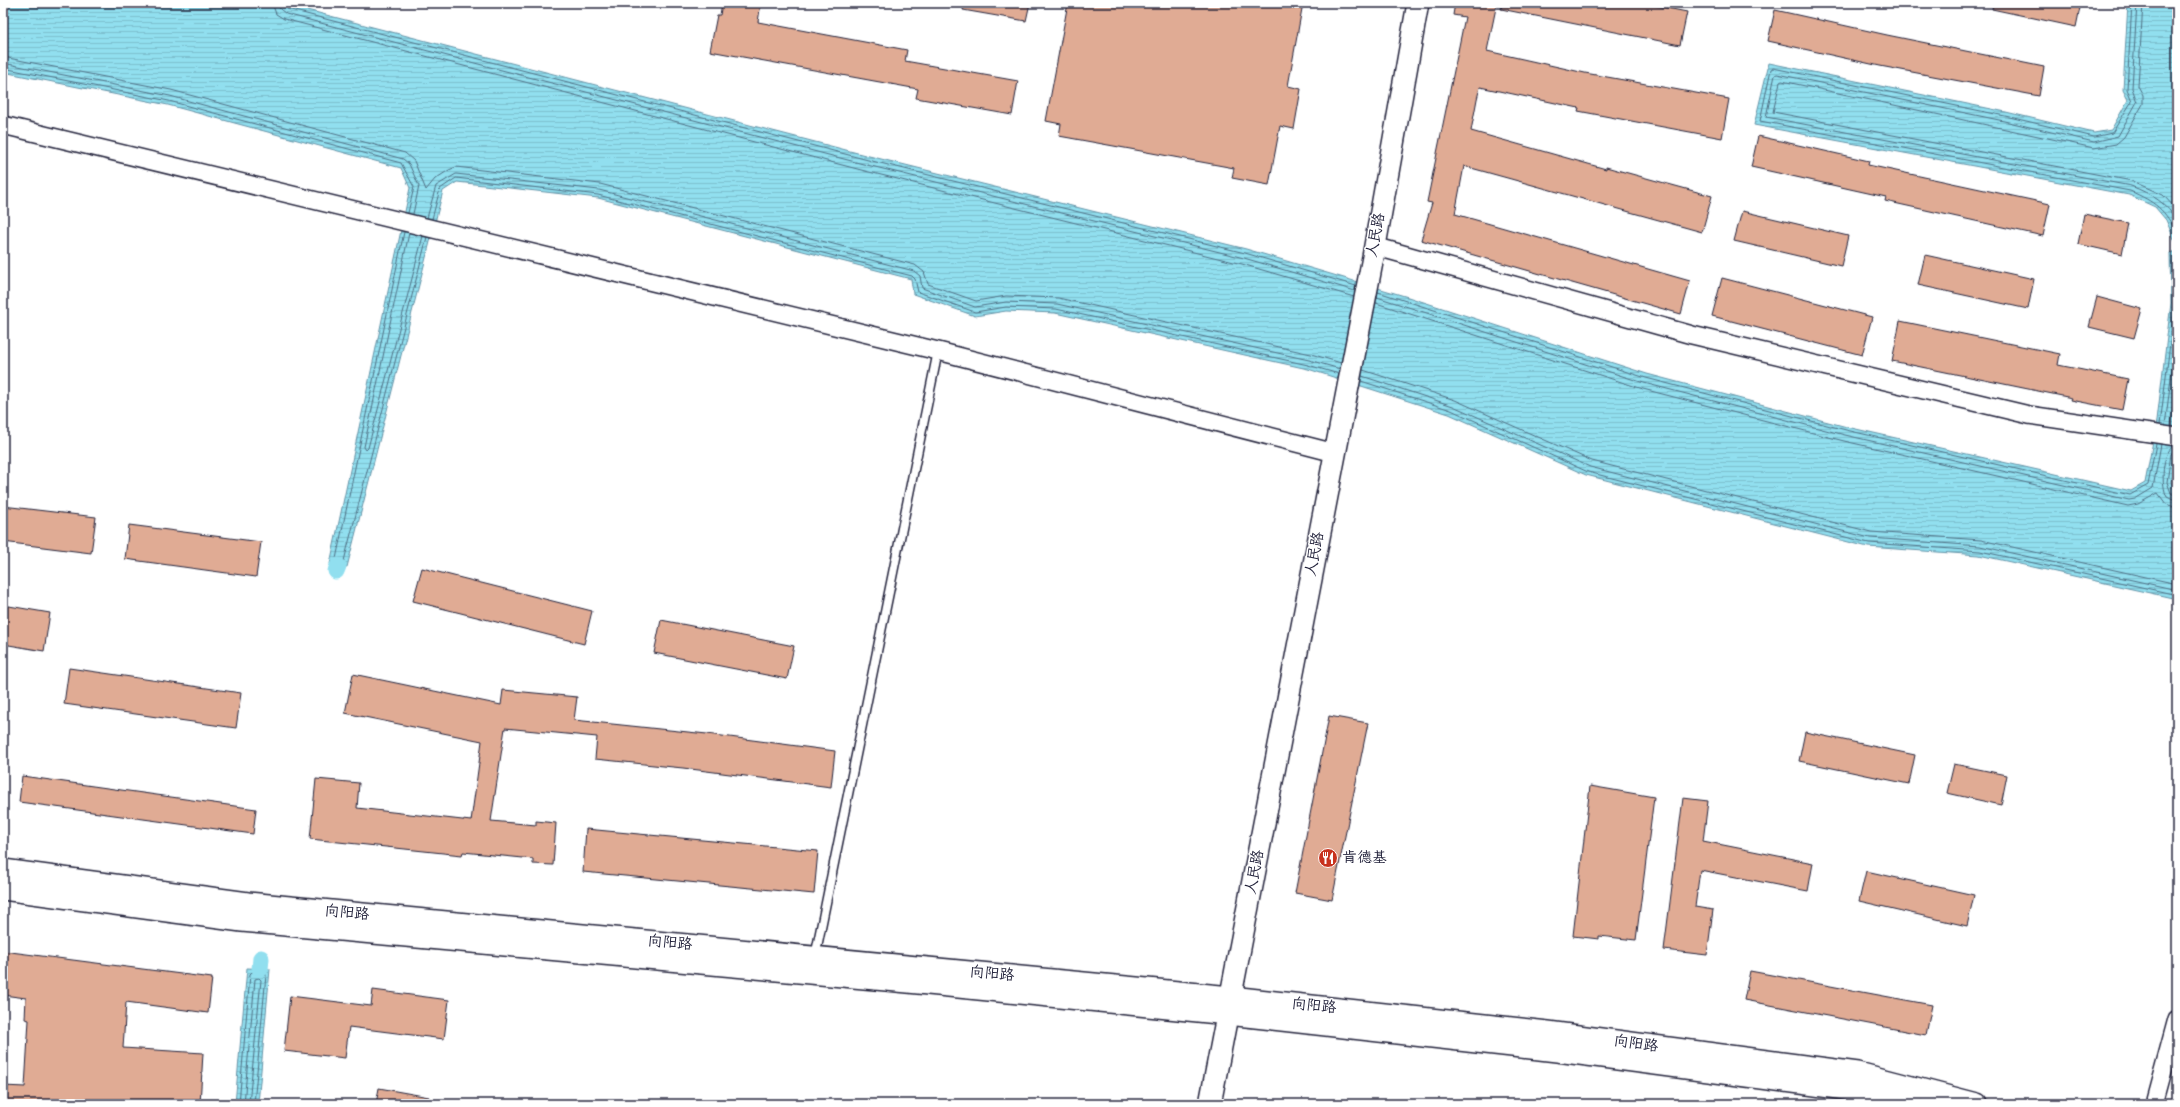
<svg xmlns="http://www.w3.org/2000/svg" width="2180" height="1107" font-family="Mynerve,'LXGW WenKai TC',sans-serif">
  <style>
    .water { fill: url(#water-rules); stroke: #6593a7 }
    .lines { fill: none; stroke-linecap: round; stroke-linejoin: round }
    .shore { stroke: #4e6e83; stroke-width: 1 }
    .canal { stroke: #91dfef; stroke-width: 17 }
    .building { fill: #e0ab94; stroke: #22223b }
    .service-casing { stroke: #22223b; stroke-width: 11 }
    .minor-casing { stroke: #22223b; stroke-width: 20 }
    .tertiary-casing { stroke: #22223b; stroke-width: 24 }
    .service { stroke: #fff; stroke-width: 8 }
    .minor { stroke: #fff; stroke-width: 17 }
    .tertiary { stroke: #fff; stroke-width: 21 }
    .labels { text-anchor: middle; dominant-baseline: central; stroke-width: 3; stroke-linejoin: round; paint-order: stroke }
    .street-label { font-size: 15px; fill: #22223b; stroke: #fff }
    .poi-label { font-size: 15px; fill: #22223b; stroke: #fff; text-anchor: start }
  </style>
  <defs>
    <pattern id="water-rules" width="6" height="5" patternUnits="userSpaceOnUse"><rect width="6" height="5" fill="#91dfef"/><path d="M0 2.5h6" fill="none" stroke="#7dbfce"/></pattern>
  </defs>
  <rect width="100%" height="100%" fill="#fff"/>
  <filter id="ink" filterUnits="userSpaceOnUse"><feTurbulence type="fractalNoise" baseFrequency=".025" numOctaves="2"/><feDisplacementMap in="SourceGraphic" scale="8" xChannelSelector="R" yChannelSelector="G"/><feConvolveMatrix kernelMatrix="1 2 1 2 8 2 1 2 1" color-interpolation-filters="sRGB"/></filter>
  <g filter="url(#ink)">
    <g class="water">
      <path d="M 3,3 L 280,3 L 869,156 L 1246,249 L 1408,297 L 1647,374 L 1847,427 L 2131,491 L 2145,483 L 2157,420 L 2171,303 L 2170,253 L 2177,251 L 2177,442 L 2171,482 L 2177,494 L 2177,599 L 1979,555 L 1868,547 L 1586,475 L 1449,414 L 1308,369 L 1055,313 L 1006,311 L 975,316 L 913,294 L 911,279 L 598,198 L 457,182 L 443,191 L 347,567 L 330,564 L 410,188 L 401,168 L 168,105 L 3,72 Z"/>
      <path d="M 2128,3 L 2177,3 L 2177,246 L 2166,220 L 2155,207 L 2129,195 L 1754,125 L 1769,63 L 2006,112 L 2094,133 L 2111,130 L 2128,100 L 2123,90 Z"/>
      <path d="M 247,968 L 270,969 L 258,1104 L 235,1104 Z"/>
    </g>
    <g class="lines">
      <g class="shore">
        <path d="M 272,3 L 276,14 L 284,19 L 865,171 L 1242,264 L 1354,297"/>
        <path d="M 278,3 L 280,9 L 286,14 L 867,165 L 1244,258 L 1355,291"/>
        <path d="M 283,3 L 287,9 L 868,160 L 1245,253 L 1356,286"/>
        <path d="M 2132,3 L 2127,89 L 2132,101 L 2112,133 L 2094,137 L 2005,116 L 1773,68 L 1771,69 L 1760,121 L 2130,191 C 2155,202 2165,209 2177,234"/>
        <path d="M 2137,3 L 2132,88 L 2137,102 L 2118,136 L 2094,142 L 2004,121 L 1777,74 L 1775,75 L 1766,117 L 2131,186 C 2151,194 2168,203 2177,222"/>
        <path d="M 2143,3 L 2138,86 L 2143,95 L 2143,104 L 2124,137 L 2116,144 L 2094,148 L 1782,81 L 1780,82 L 1773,112 L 2132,181 L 2163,195 L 2177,210"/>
        <path d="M 3,57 L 171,90 L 405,153 L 414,161 L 426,190 L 435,179 L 449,170 L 456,167 L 600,184 L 915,265 L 924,272 L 928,284 L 976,301 L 1006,296 L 1058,298 L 1311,354 L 1341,363"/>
        <path d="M 3,63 L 170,96 L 403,159 L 409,164 L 419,186 L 413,214"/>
        <path d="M 3,68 L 169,101 L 401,163 L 414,187 L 408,213"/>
        <path d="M 427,218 L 436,186 L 456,174 L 599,190 L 914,271 L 920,276 L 922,288 L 975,307 L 1006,302 L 1057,304 L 1309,360 L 1340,369"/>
        <path d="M 432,219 L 440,189 L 456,178 L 598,195 L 912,276 L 915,279 L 918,292 L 975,312 L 1006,307 L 1056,309 L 1308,365 L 1339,374"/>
        <path d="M 404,232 L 336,559 L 337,561 L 344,561 L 427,237"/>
        <path d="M 409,233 L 364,447 L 366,450 L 368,448 L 423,236"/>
        <path d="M 1378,292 L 1646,378 L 1846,430 L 2130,495 L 2148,485 L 2156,444"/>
        <path d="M 1377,297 L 1644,383 L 1845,435 L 2129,500 L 2135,499 L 2153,488 L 2161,444"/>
        <path d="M 1376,303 L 1643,389 L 1844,441 L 2128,506 L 2138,504 L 2158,493 L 2166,504 L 2177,508"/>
        <path d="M 1363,370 L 1455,400 L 1592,461 L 1871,532 L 1981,540 L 2177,584"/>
        <path d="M 1362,376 L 1453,406 L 1590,467 L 1870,538 L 1980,546 L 2177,590"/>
        <path d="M 1361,381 L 1451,410 L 1588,472 L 1869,543 L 1980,551 L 2177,595"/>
        <path d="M 2160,425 L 2175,303 L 2174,258 L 2177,255"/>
        <path d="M 2165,426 L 2177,329"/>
        <path d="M 2171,426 L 2177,377"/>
        <path d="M 2174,446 C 2161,452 2161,486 2167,497 L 2177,502"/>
        <path d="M 2177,451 L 2171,454 L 2167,482 L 2171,493 L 2177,497"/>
        <path d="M 239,1104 L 250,974 L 252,972 L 265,973 L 266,975 L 254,1104"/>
        <path d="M 244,1104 L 255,979 L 259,978 L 261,980 L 249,1104"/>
      </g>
      <g class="canal">
        <path d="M 336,571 L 338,566"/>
        <path d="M 260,969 L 261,958"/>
      </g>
    </g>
    <g class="building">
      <path d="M 722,3 L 761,3 L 758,22 L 907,50 L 905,61 L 1018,81 L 1012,115 L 916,98 L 918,89 L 710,51 L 717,15 L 720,15 Z"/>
      <path d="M 964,3 L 1030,3 L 1026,21 L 963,10 Z"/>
      <path d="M 1068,3 L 1303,3 L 1288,86 L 1301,89 L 1294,129 L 1280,126 L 1269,185 L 1232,178 L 1234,168 L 1059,136 L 1061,124 L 1046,121 Z"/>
      <path d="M 1455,3 L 1497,3 L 1487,51 L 1585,73 L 1729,99 L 1722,138 L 1578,111 L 1579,108 L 1480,87 L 1477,99 L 1471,131 L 1606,169 L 1606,167 L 1712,196 L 1702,232 L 1464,166 L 1455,214 L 1690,281 L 1681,314 L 1421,240 L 1432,203 L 1427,202 L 1465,17 L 1453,15 Z"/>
      <path d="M 1502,3 L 1642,3 L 1687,12 L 1680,45 L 1501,9 Z"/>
      <path d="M 1993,3 L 2081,3 L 2076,27 L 1992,9 Z"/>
      <path d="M 1775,10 L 1887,35 L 2044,67 L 2039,96 L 1880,66 L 1768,41 Z"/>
      <path d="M 1758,136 L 1869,161 L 1868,165 L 2050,204 L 2043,236 L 1885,201 L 1886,197 L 1751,167 Z"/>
      <path d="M 1742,211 L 1848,236 L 1841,266 L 1734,241 Z"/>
      <path d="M 2084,214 L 2128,223 L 2122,254 L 2078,244 Z"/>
      <path d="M 1925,255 L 2034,279 L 2028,309 L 1918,285 Z"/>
      <path d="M 1722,278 L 1872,317 L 1862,355 L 1712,316 Z"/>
      <path d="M 2097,297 L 2142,309 L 2134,338 L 2089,327 Z"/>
      <path d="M 1900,321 L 2060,354 L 2058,365 L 2128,379 L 2122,410 L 2071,400 L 2072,398 L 1892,361 Z"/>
      <path d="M 3,506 L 96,517 L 91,553 L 3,542 Z"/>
      <path d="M 129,525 L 261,542 L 256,577 L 125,559 Z"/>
      <path d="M 422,568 L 592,611 L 584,644 L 413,601 Z"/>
      <path d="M 3,605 L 50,613 L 44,651 L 3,644 Z"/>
      <path d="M 661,620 L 794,646 L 787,679 L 654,653 Z"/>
      <path d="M 69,668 L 241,693 L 236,728 L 64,704 Z"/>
      <path d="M 353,674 L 501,705 L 503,690 L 577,697 L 574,720 L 707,734 L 835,751 L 831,787 L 683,768 L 595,759 L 597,737 L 505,728 L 491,821 L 536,825 L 536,821 L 556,823 L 553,865 L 533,864 L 533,859 L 463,852 L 462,855 L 310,839 L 316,779 L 359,783 L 357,808 L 471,821 L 482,741 L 345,713 Z"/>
      <path d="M 1329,716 L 1368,723 L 1332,900 L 1295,893 Z"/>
      <path d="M 1805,732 L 1915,755 L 1909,784 L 1799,761 Z"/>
      <path d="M 1954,764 L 2007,775 L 2001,805 L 1947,793 Z"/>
      <path d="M 22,776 L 256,809 L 253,834 L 19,802 Z"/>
      <path d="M 1590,786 L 1654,797 L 1636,940 L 1599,936 L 1599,939 L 1573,936 Z"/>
      <path d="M 1683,798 L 1708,801 L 1703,841 L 1813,863 L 1808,891 L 1700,870 L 1695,907 L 1713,910 L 1707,955 L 1664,950 Z"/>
      <path d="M 586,829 L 818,851 L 814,894 L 583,872 Z"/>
      <path d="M 1866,871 L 1974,895 L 1967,926 L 1859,901 Z"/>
      <path d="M 3,951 L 212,978 L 208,1013 L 126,1002 L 123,1048 L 203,1053 L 200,1104 L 3,1104 L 3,1086 L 25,1087 L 29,1020 L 25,1019 L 26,998 L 3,995 Z"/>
      <path d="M 1750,971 L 1932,1005 L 1926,1035 L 1744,1000 Z"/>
      <path d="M 373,990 L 449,1000 L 444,1039 L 349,1027 L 345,1058 L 284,1051 L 290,996 L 371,1006 Z"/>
      <path d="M 379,1088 L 429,1097 L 428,1104 L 376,1104 Z"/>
    </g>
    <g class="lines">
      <g class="service-casing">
        <path id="service" d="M 815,957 L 938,351"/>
      </g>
      <g class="minor-casing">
        <g id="minor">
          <path d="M 3,125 L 938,351 L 1335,453"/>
          <path d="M 1374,246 L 1692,335 L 2029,415 L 2177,437"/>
          <path d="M 2154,1104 L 2177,1019"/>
        </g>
      </g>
      <g class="tertiary-casing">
        <g id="tertiary">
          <path d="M 3,870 L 248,903 L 1231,997 L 1548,1032 L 1858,1073 L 1977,1104"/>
          <path d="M 3,889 L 242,921 L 908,982 L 1228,1014 L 1557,1051 L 1860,1091 L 1912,1104"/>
          <path d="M 1210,1104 L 1373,257 L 1418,3"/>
        </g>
      </g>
      <use href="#service" class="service"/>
      <use href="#minor" class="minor"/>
      <use href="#tertiary" class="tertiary"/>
    </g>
  </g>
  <defs>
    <g id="restaurant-disc" transform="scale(1)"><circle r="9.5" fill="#c8321e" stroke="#fff"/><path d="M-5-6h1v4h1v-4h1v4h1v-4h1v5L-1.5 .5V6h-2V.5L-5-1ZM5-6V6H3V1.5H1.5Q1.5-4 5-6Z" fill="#fff"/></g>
  </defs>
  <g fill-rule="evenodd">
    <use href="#restaurant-disc" x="1328" y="858"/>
  </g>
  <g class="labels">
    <g class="street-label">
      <text transform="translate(1376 235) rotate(-79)">人民路</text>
      <text transform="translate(1315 554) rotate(-79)">人民路</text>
      <text transform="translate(1255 872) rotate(-79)">人民路</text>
      <text transform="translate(347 913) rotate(5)">向阳路</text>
      <text transform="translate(670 943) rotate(5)">向阳路</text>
      <text transform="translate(992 974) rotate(5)">向阳路</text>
      <text transform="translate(1314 1006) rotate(6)">向阳路</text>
      <text transform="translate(1636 1044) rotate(8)">向阳路</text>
    </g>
    <g class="poi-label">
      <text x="1342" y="858">肯德基</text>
    </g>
  </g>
  <rect width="2180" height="1107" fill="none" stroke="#fff" stroke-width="16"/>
  <rect x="8" y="8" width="2164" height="1091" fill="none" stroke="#22223b" stroke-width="1.5" filter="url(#ink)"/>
</svg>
